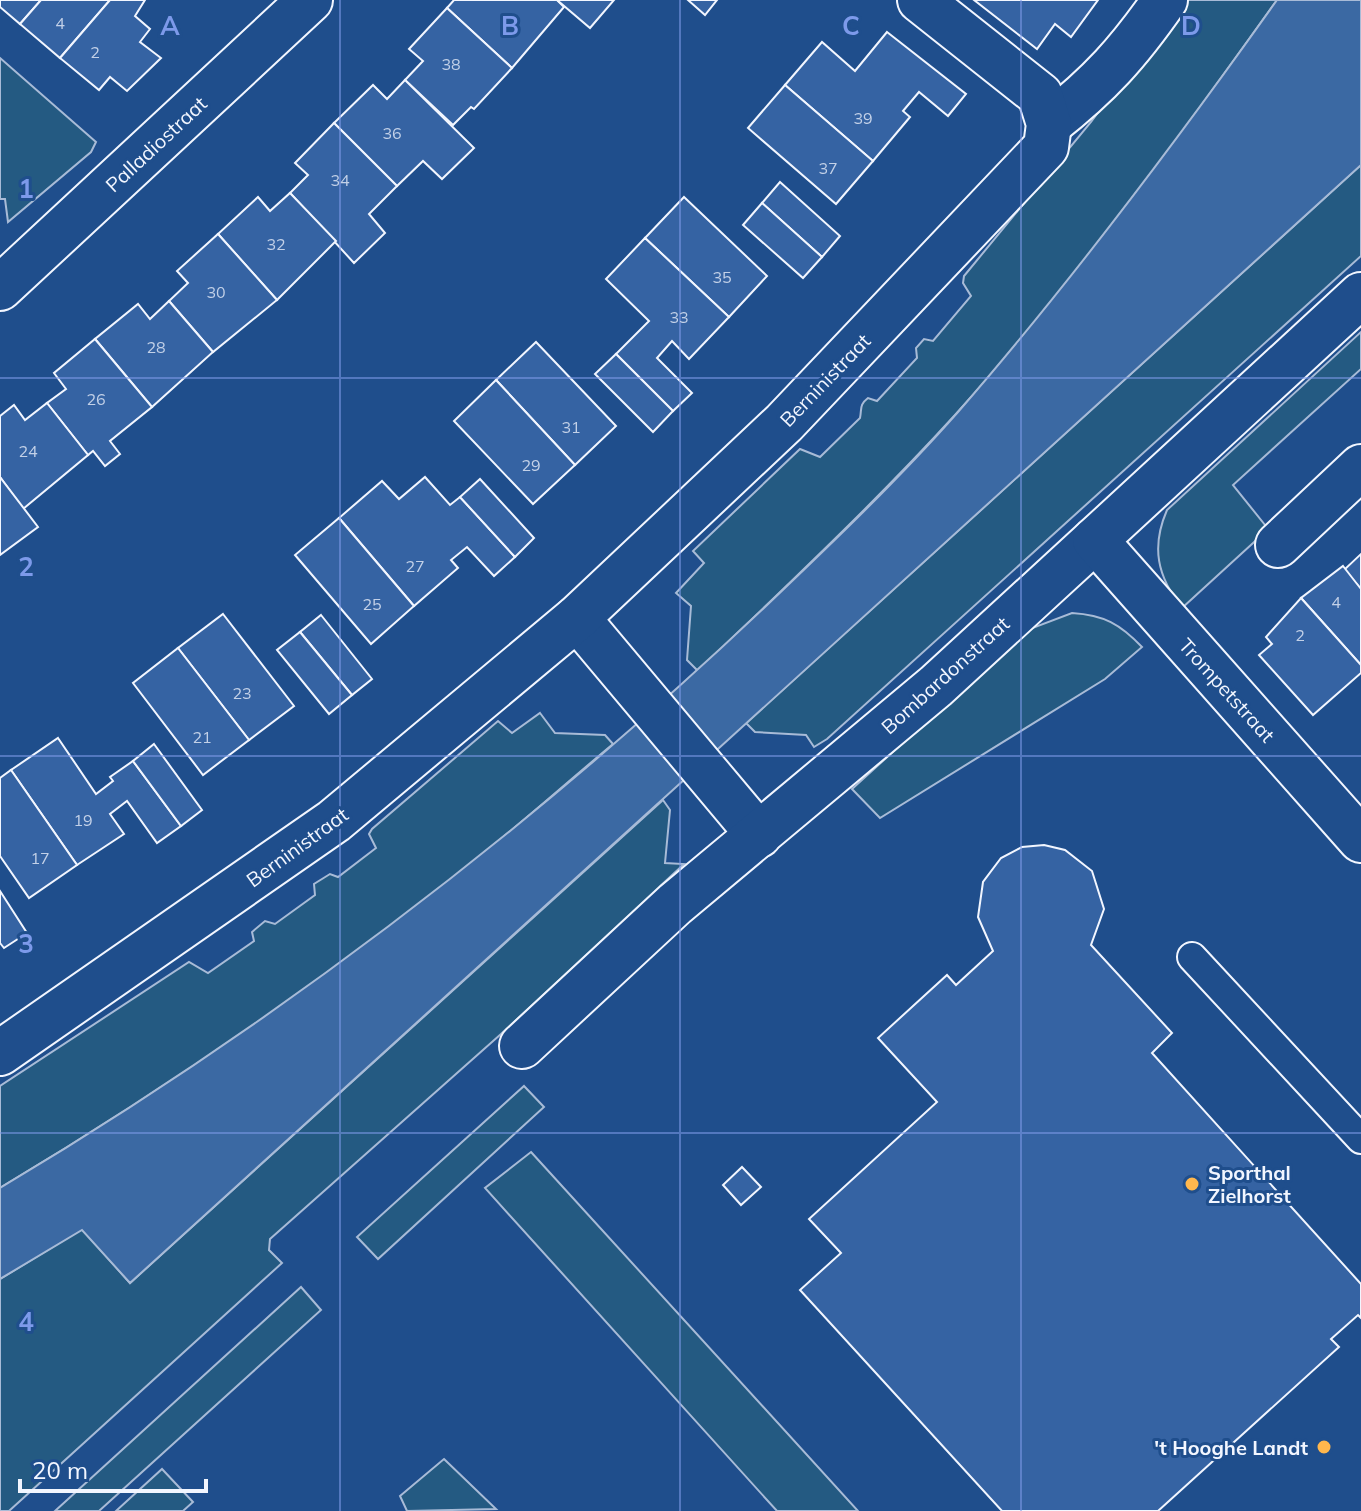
<svg xmlns="http://www.w3.org/2000/svg" width="1361" height="1511" font-family="Mulish,sans-serif">
  <style>
    .green { fill: #245a82; stroke: #a8bbd7; stroke-width: 2 }
    .water { fill: #3b69a3; stroke: #a8bbd7; stroke-width: 2 }
    .building { fill: #3563a3; stroke: #f2f6ff; stroke-width: 2 }
    .lines { fill: none; stroke-linecap: round; stroke-linejoin: round }
    .lane-casing { stroke: #f2f6ff; stroke-width: 32 }
    .street-casing { stroke: #f2f6ff; stroke-width: 48 }
    .secondary-casing { stroke: #f2f6ff; stroke-width: 48 }
    .lane { stroke: #1f4e8c; stroke-width: 28 }
    .street { stroke: #1f4e8c; stroke-width: 44 }
    .secondary { stroke: #1f4e8c; stroke-width: 44 }
    .grid { fill: none; stroke: #7d9aea; stroke-width: 2; stroke-opacity: 0.55 }
    .poi-dot { fill: #ffb74d; stroke: #1f4e8c; stroke-width: 3 }
    .labels { text-anchor: middle; dominant-baseline: central; stroke-width: 6; stroke-linejoin: round; paint-order: stroke }
    .number-label { font-size: 16px; fill: #c3d1e8 }
    .street-label { font-size: 20px; fill: #f2f6ff; stroke: #1f4e8c }
    .poi-label { font-size: 20px; font-weight: bold; fill: #f2f6ff; stroke: #1f4e8c; text-anchor: start }
    .grid-label { font-size: 26px; text-anchor: middle; font-weight: bold; fill: #7d9aea; stroke: #1f4e8c; stroke-width: 6; stroke-linejoin: round; paint-order: stroke }
  </style>
  <rect width="100%" height="100%" fill="#1f4e8c"/>
  <g class="green">
    <path d="M 1182,0 L 1277,0 C 1176,142 1073,286 955,415 C 873,505 785,587 698,671 L 687,660 L 691,606 L 676,593 L 704,563 L 693,551 L 800,449 L 820,457 L 860,418 C 862,408 859,405 868,398 L 877,401 L 917,358 L 916,348 L 924,339 L 933,341 L 971,296 L 963,283 L 964,276 L 1091,122 Z"/>
    <path d="M 0,58 L 96,142 L 91,152 L 8,222 L 5,199 L 0,199 Z"/>
    <path d="M 1361,165 L 1361,256 L 827,739 L 814,747 L 806,735 L 755,732 L 746,723 Z"/>
    <path d="M 1361,332 L 1361,369 L 1233,485 L 1265,525 L 1264,533 L 1182,608 C 1157,576 1151,547 1167,510 Z"/>
    <path d="M 1072,613 C 1104,615 1120,624 1142,647 L 1105,679 L 880,818 L 852,789 L 1027,630 Z"/>
    <path d="M 540,713 L 555,733 L 605,735 L 613,744 C 559,789 506,837 450,880 C 307,993 156,1095 0,1188 L 0,1086 L 189,962 L 208,973 L 254,941 L 252,932 L 265,921 L 275,924 L 315,895 L 314,884 L 330,874 L 338,877 L 376,848 L 369,834 L 372,829 L 498,721 L 512,733 Z"/>
    <path d="M 663,800 L 670,810 L 665,863 L 684,864 L 501,1034 L 270,1239 L 269,1250 L 282,1263 L 9,1511 L 0,1511 L 0,1279 L 82,1229 L 130,1283 Z"/>
    <path d="M 524,1086 L 544,1107 L 378,1259 L 357,1237 Z"/>
    <path d="M 531,1152 L 858,1511 L 777,1511 L 485,1188 Z"/>
    <path d="M 301,1287 L 321,1310 L 99,1511 L 55,1511 Z"/>
    <path d="M 444,1459 L 496,1509 L 407,1511 L 400,1496 Z"/>
    <path d="M 162,1469 L 193,1502 L 183,1511 L 116,1511 Z"/>
  </g>
  <path class="water" d="M 1277,0 L 1361,0 L 1361,165 L 130,1283 L 82,1230 L 0,1279 L 0,1188 C 276,1023 532,828 765,607 C 831,544 897,481 958,412 C 1072,281 1176,142 1277,0 Z"/>
  <g class="building">
    <path d="M 0,0 L 41,0 L 20,24 L 0,7 Z"/>
    <path d="M 41,0 L 110,0 L 60,58 L 20,24 Z"/>
    <path d="M 110,0 L 145,0 L 135,16 L 150,29 L 140,42 L 161,58 L 127,91 L 110,77 L 99,90 L 60,58 Z"/>
    <path d="M 454,0 L 557,0 L 564,7 L 512,68 L 447,8 Z"/>
    <path d="M 557,0 L 614,0 L 590,28 Z"/>
    <path d="M 688,0 L 717,0 L 705,15 Z"/>
    <path d="M 974,0 L 1098,0 L 1071,37 L 1055,24 L 1037,49 Z"/>
    <path d="M 447,8 L 512,68 L 474,109 L 471,107 L 453,125 L 405,80 L 423,61 L 409,49 Z"/>
    <path d="M 887,32 L 966,94 L 948,116 L 919,92 L 903,111 L 910,117 L 873,161 L 785,85 L 822,42 L 855,71 Z"/>
    <path d="M 405,80 L 474,148 L 442,179 L 423,161 L 397,186 L 334,123 L 373,85 L 387,99 Z"/>
    <path d="M 785,85 L 873,161 L 836,204 L 748,128 Z"/>
    <path d="M 334,123 L 397,186 L 369,214 L 385,233 L 354,263 L 290,193 L 308,175 L 295,163 Z"/>
    <path d="M 780,182 L 840,236 L 822,257 L 762,203 Z"/>
    <path d="M 290,193 L 336,241 L 277,300 L 218,234 L 258,197 L 270,211 Z"/>
    <path d="M 684,197 L 767,276 L 729,317 L 645,238 Z"/>
    <path d="M 762,203 L 822,257 L 803,278 L 743,225 Z"/>
    <path d="M 218,234 L 277,300 L 213,352 L 169,301 L 188,283 L 177,271 Z"/>
    <path d="M 645,238 L 729,317 L 689,359 L 672,341 L 657,358 L 692,393 L 673,411 L 616,354 L 649,321 L 606,279 Z"/>
    <path d="M 169,301 L 213,352 L 152,407 L 95,339 L 138,304 L 150,319 Z"/>
    <path d="M 95,339 L 152,407 L 110,441 L 120,454 L 105,466 L 93,451 L 88,455 L 47,403 L 66,389 L 54,373 Z"/>
    <path d="M 536,342 L 616,426 L 575,465 L 496,380 Z"/>
    <path d="M 616,354 L 673,411 L 653,432 L 595,374 Z"/>
    <path d="M 496,380 L 575,465 L 533,504 L 454,421 Z"/>
    <path d="M 47,403 L 88,455 L 23,509 L 0,477 L 0,416 L 14,405 L 25,420 Z"/>
    <path d="M 0,477 L 38,527 L 0,555 Z"/>
    <path d="M 425,477 L 450,505 L 460,497 L 515,557 L 494,576 L 467,547 L 451,560 L 458,568 L 414,606 L 339,518 L 382,481 L 399,499 Z"/>
    <path d="M 480,479 L 534,538 L 515,557 L 460,497 Z"/>
    <path d="M 339,518 L 414,606 L 371,644 L 295,555 Z"/>
    <path d="M 1361,554 L 1361,589 L 1344,570 Z"/>
    <path d="M 1343,566 L 1361,589 L 1361,665 L 1301,598 Z"/>
    <path d="M 1301,598 L 1361,665 L 1361,673 L 1313,715 L 1259,655 L 1272,644 L 1266,637 Z"/>
    <path d="M 223,614 L 294,706 L 249,740 L 178,648 Z"/>
    <path d="M 321,615 L 372,679 L 352,695 L 300,632 Z"/>
    <path d="M 300,632 L 352,695 L 329,714 L 277,650 Z"/>
    <path d="M 178,648 L 249,740 L 203,775 L 133,683 Z"/>
    <path d="M 58,738 L 96,794 L 113,781 L 110,777 L 133,761 L 181,826 L 157,843 L 127,801 L 110,814 L 124,834 L 77,865 L 11,770 Z"/>
    <path d="M 154,744 L 202,810 L 181,826 L 133,761 Z"/>
    <path d="M 11,770 L 77,865 L 29,898 L 0,856 L 0,778 Z"/>
    <path d="M 1044,845 L 1065,850 L 1092,871 L 1104,909 L 1091,945 L 1172,1033 L 1152,1053 L 1361,1284 L 1361,1318 L 1358,1315 L 1331,1339 L 1339,1347 L 1158,1511 L 1002,1511 L 800,1290 L 841,1253 L 809,1219 L 937,1102 L 878,1038 L 947,975 L 956,985 L 993,951 L 978,917 L 983,882 L 1001,858 L 1022,847 Z"/>
    <path d="M 0,891 L 27,933 L 4,948 L 0,943 Z"/>
    <path d="M 742,1167 L 761,1187 L 741,1205 L 723,1185 Z"/>
  </g>
  <g class="lines">
    <g class="lane-casing">
      <path id="lane" d="M 1192,957 L 1361,1139"/>
    </g>
    <g class="street-casing">
      <g id="street">
        <path d="M 1049,124 C 1100,84 1128,53 1165,0"/>
        <path d="M 0,288 L 310,0"/>
        <path d="M 1278,545 L 1361,467"/>
        <path d="M 577,618 L 759,835"/>
        <path d="M 522,1046 L 675,904 L 936,686 L 1095,540"/>
        <path d="M 0,1053 L 334,821 L 577,618 L 784,423 L 1046,147 L 1049,124 L 1040,95 L 920,0"/>
      </g>
    </g>
    <g class="secondary-casing">
      <path id="secondary" d="M 1361,295 L 1095,540 L 1361,840"/>
    </g>
    <use href="#lane" class="lane"/>
    <use href="#street" class="street"/>
    <use href="#secondary" class="secondary"/>
  </g>
  <path class="grid" d="M 340,0 L 340,1511M 680,0 L 680,1511M 1021,0 L 1021,1511M 0,378 L 1361,378M 0,756 L 1361,756M 0,1133 L 1361,1133"/>
  <g class="poi-dot">
    <circle cx="1192" cy="1184" r="8"/>
    <circle cx="1324" cy="1447" r="8"/>
  </g>
  <g class="labels">
    <g class="number-label">
      <text x="60" y="23">4</text>
      <text x="95" y="52">2</text>
      <text x="451" y="64">38</text>
      <text x="863" y="118">39</text>
      <text x="392" y="133">36</text>
      <text x="828" y="168">37</text>
      <text x="340" y="180">34</text>
      <text x="276" y="244">32</text>
      <text x="722" y="277">35</text>
      <text x="216" y="292">30</text>
      <text x="679" y="317">33</text>
      <text x="156" y="347">28</text>
      <text x="96" y="399">26</text>
      <text x="571" y="427">31</text>
      <text x="28" y="451">24</text>
      <text x="531" y="465">29</text>
      <text x="415" y="566">27</text>
      <text x="1336" y="602">4</text>
      <text x="372" y="604">25</text>
      <text x="1300" y="635">2</text>
      <text x="242" y="693">23</text>
      <text x="202" y="737">21</text>
      <text x="83" y="820">19</text>
      <text x="40" y="858">17</text>
    </g>
    <g class="street-label">
      <text transform="translate(156 144) rotate(-43)">Palladiostraat</text>
      <text transform="translate(825 380) rotate(-46)">Berninistraat</text>
      <text transform="translate(945 675) rotate(-42)">Bombardonstraat</text>
      <text transform="translate(1227 690) rotate(48)">Trompetstraat</text>
      <text transform="translate(297 847) rotate(-36)">Berninistraat</text>
    </g>
    <g class="poi-label">
      <text x="1208" y="1172">Sporthal<tspan x="1208" dy="23">Zielhorst</tspan></text>
      <text x="1308" y="1447" text-anchor="end">'t Hooghe Landt</text>
    </g>
  </g>
  <g class="grid-label">
    <text x="170" y="35">A</text>
    <text x="510" y="35">B</text>
    <text x="851" y="35">C</text>
    <text x="1191" y="35">D</text>
    <text x="26" y="198">1</text>
    <text x="26" y="576">2</text>
    <text x="26" y="953">3</text>
    <text x="26" y="1331">4</text>
  </g>
  <path d="M20 1479v12h186v-12" fill="none" stroke="#f2f6ff" stroke-width="4"/>
  <text x="32" y="1479" font-size="24" fill="#f2f6ff" stroke="#1f4e8c" stroke-width="6" paint-order="stroke">20 m</text>
</svg>
